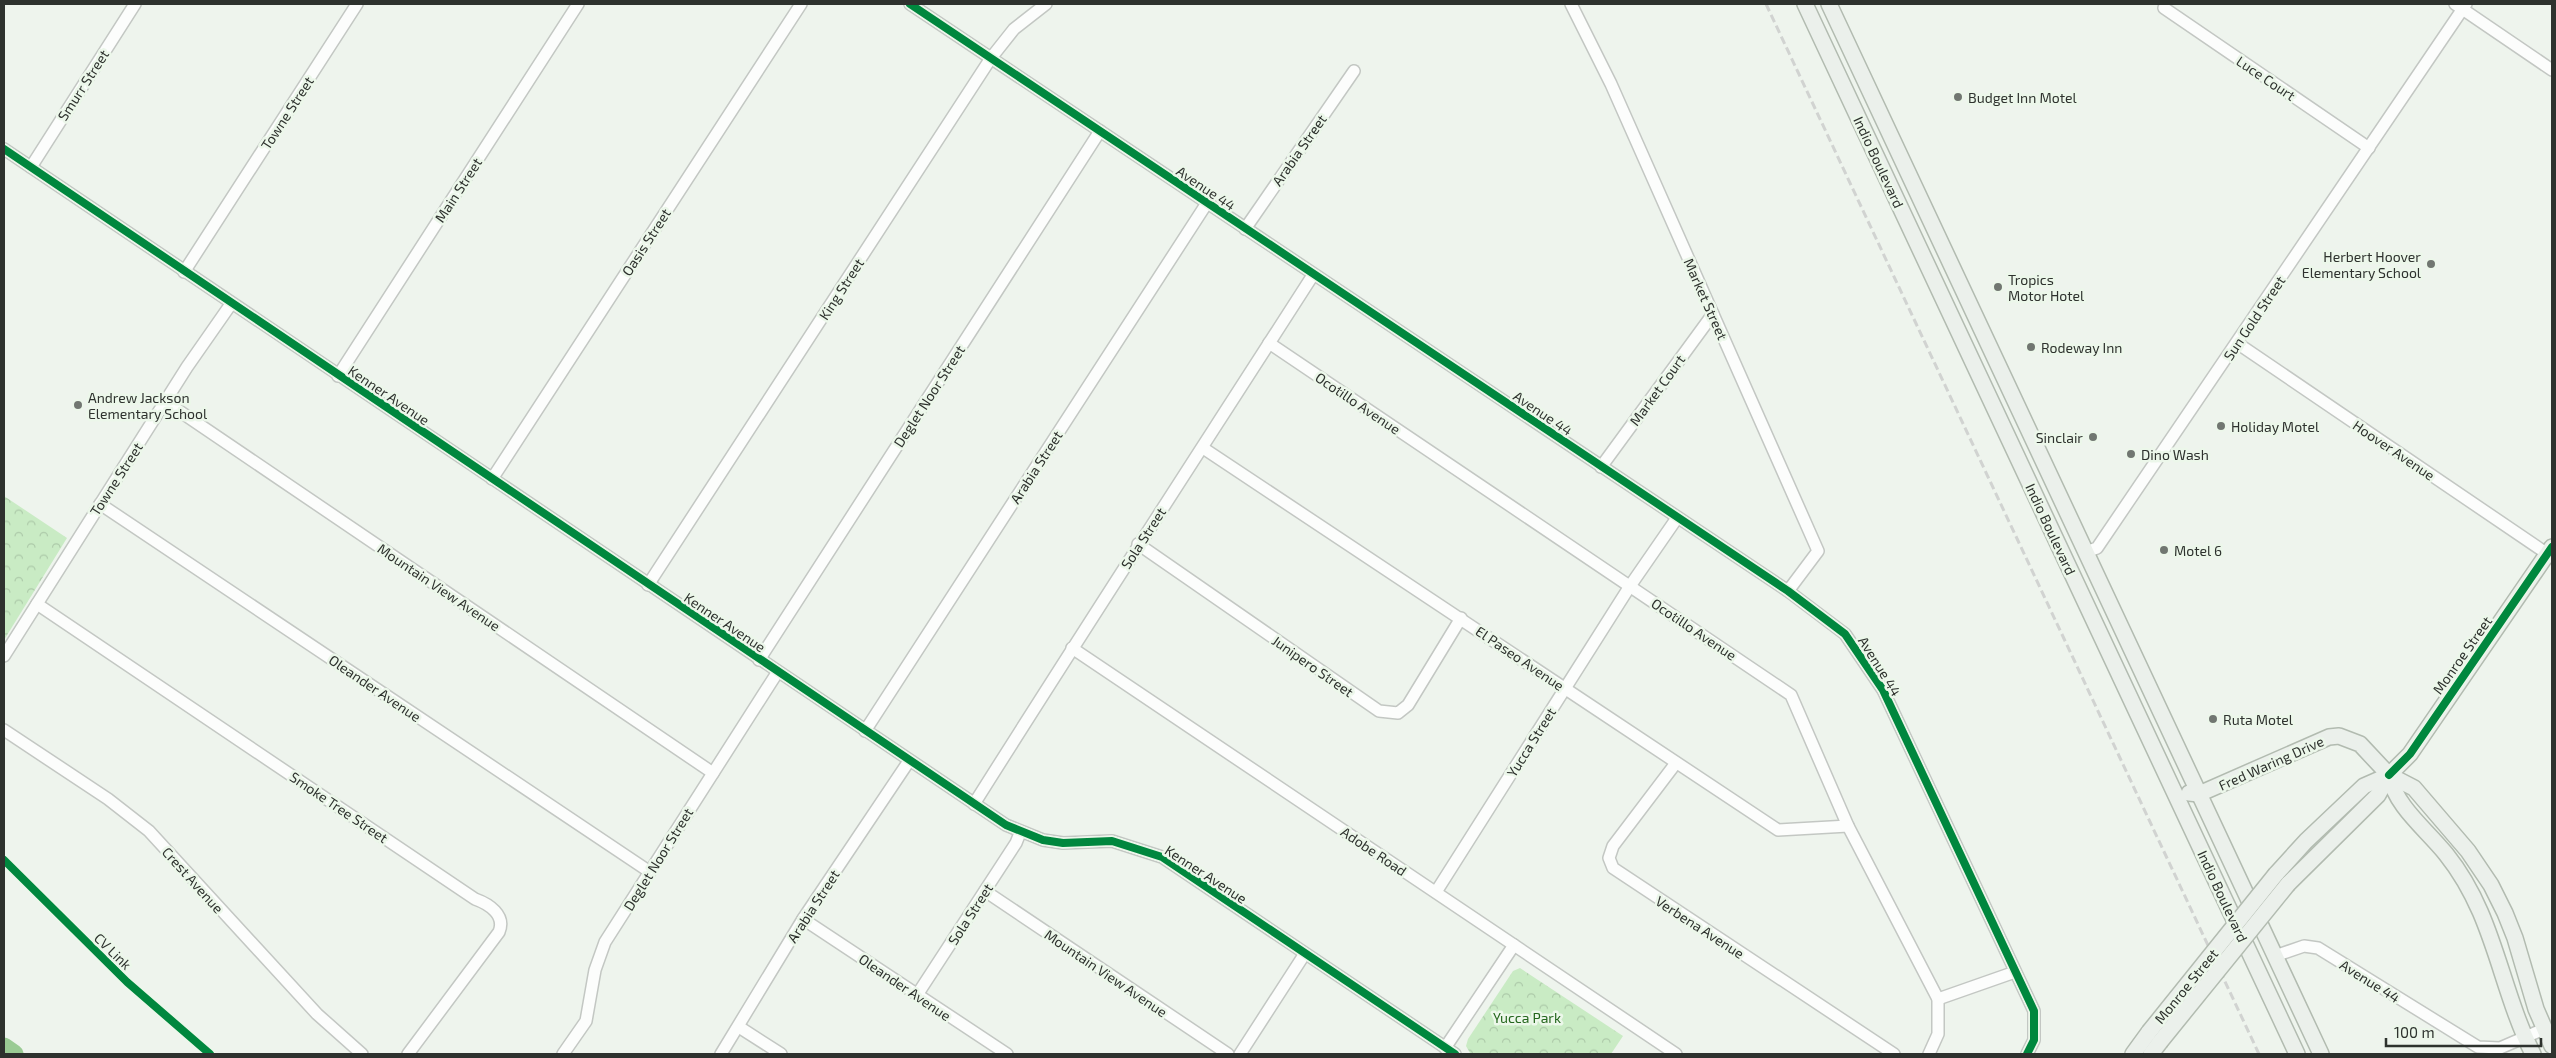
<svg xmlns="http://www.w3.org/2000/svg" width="2556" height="1058" font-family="'Exo 2',sans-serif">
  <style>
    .park { fill: url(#park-crowns) }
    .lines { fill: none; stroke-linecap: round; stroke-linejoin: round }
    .river { stroke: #9acb94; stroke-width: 19 }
    .minor-casing { stroke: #c3c7c3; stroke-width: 14 }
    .major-casing { stroke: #b2bbb0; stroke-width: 18 }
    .minor { stroke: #fcfdfc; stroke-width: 11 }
    .major { stroke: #ebf0eb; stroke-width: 15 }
    .rail { stroke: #d1d3d1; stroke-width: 3; stroke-dasharray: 8 4; stroke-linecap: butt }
    .major-bridge-casing { stroke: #b2bbb0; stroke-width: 18; stroke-linecap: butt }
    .major-bridge { stroke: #ebf0eb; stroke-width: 15 }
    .cycleway-casing { stroke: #ecf7ea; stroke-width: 11 }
    .cycleway { stroke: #00873e; stroke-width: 8 }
    .poi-dot { fill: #717671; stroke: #ecf7ea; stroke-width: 2 }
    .labels { text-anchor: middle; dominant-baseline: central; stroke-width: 5; stroke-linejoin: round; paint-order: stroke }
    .street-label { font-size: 14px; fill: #2e322e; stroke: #ecf7ea }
    .poi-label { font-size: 14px; fill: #2e322e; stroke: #ecf7ea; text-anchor: start }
    .park-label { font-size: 14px; fill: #24661d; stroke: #ecf7ea }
  </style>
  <defs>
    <pattern id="park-crowns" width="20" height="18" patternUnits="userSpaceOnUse" patternTransform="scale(1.25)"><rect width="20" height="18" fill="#c9ebc4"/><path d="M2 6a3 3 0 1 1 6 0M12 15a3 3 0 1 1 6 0" fill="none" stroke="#adcaa9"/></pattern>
  </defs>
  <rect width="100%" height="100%" fill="#eef4ed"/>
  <g class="park">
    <path d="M 4,496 L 67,538 L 4,640 Z"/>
    <path d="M 1520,968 L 1623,1036 L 1611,1054 L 1470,1053 L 1466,1046 L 1468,1039 L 1513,971 Z"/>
  </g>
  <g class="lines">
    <path class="river" d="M 4,1047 L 14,1054"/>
    <g class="minor-casing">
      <g id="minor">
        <path d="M 910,4 L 1788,591 L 1845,634 L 1883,690 L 2034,1011 L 2034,1040 L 2027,1054"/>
        <path d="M 1571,4 L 1611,84 L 1818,551 L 1788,591"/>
        <path d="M 2455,4 L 2552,70"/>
        <path d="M 2164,8 L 2369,148"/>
        <path d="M 4,149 L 1006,825 L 1043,840 L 1063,843 L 1112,841 L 1162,857 L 1455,1054"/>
        <path d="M 31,167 L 135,4"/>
        <path d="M 1245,229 L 1354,71"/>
        <path d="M 184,272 L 357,4"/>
        <path d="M 1269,343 L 1791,695 L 1848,826 L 1938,999 L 1938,1034 L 1929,1054"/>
        <path d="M 2237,343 L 2552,557"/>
        <path d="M 338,376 L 578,4"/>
        <path d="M 166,402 L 713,773"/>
        <path d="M 1203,448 L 1778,830 L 1848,826"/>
        <path d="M 1601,467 L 1713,314"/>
        <path d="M 492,479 L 801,4"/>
        <path d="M 100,504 L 650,872"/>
        <path d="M 1138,544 L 1379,711 L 1398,713 L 1408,705 L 1461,618"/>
        <path d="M 2086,552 L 2097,548 L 2466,4"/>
        <path d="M 648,585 L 991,58 L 1014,29 L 1046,4"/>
        <path d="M 37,604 L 475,899 C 489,904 506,915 499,932 L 408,1054"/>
        <path d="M 1072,648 L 1676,1054"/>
        <path d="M 4,656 L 187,367 L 231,304"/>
        <path d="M 759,660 L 1100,131"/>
        <path d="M 4,730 L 108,799 L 149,831 L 317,1014 L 362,1054"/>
        <path d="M 865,731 L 1207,203"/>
        <path d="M 1676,763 L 1613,846 L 1609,858 L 1613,868 L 1894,1054"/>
        <path d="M 974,804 C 1086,626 1200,451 1313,275"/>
        <path d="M 985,891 L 1228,1054"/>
        <path d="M 1436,892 L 1630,586 L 1677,518"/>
        <path d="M 803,919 L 1007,1054"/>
        <path d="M 2275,956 L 2304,946 L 2318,948 L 2478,1047 L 2500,1048 L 2544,1029"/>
        <path d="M 917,995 L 1016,843 L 1020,833"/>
        <path d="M 1938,999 L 2015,972"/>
        <path d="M 739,1027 L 781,1054"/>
        <path d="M 1445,1048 L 1514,945"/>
        <path d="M 563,1054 L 586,1021 L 595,970 L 605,942 L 777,673"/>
        <path d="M 721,1054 L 803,919 L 909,761"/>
        <path d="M 1240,1054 L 1304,955"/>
      </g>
    </g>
    <g class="major-casing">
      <g id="major">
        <path d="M 1805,4 L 2297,1054"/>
        <path d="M 1829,4 L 2321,1054"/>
        <path d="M 2389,775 C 2396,807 2425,828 2446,854 C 2495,915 2499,986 2533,1054"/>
        <path d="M 2189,793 L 2199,794 L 2329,737 L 2339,736 L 2360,744 L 2389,775 L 2414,788 L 2468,851 L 2491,885 L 2505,913 L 2515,938 L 2536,1009 L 2552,1046"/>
        <path d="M 2276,874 L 2306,841 L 2364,786 L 2389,775"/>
        <path d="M 2288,884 L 2378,795 L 2389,775 L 2410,754 L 2552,547"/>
        <path d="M 2133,1054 L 2149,1032"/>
        <path d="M 2151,1054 L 2160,1042"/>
      </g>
    </g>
    <use href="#minor" class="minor"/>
    <use href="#major" class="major"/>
    <path class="rail" d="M 1766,4 L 2259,1054"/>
    <g class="major-bridge-casing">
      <g id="major-bridge">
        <path d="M 2149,1032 L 2276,874"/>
        <path d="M 2160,1042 L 2288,884"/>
      </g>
    </g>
    <use href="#major-bridge" class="major-bridge"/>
    <g class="cycleway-casing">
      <g id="cycleway">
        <path d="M 910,4 L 1788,591 L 1845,634 L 1883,690 L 2034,1011 L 2034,1040 L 2027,1054"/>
        <path d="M 4,149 L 1006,825 L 1043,840 L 1063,843 L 1112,841 L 1162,857 L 1455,1054"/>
        <path d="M 2389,775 L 2410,754 L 2552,547"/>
        <path d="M 4,860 L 127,982 L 210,1054"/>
      </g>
    </g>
    <use href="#cycleway" class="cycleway"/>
  </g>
  <g class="poi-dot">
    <circle cx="1958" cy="97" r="5"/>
    <circle cx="2431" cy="264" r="5"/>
    <circle cx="1998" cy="287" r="5"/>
    <circle cx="2031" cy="347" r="5"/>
    <circle cx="78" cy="405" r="5"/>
    <circle cx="2221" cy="426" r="5"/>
    <circle cx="2093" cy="437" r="5"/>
    <circle cx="2131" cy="454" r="5"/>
    <circle cx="2164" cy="550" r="5"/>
    <circle cx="2213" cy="719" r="5"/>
  </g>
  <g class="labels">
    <g class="street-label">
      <text transform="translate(2266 78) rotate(34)">Luce Court</text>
      <text transform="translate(83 85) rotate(-57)">Smurr Street</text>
      <text transform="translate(287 113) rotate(-57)">Towne Street</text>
      <text transform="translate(1299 150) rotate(-55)">Arabia Street</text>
      <text transform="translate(1879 162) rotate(65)">Indio Boulevard</text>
      <text transform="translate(1206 188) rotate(34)">Avenue 44</text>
      <text transform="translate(458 190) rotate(-57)">Main Street</text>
      <text transform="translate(646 242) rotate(-57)">Oasis Street</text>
      <text transform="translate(841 289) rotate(-57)">King Street</text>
      <text transform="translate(1706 299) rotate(66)">Market Street</text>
      <text transform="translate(2254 318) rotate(-56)">Sun Gold Street</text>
      <text transform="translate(1657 390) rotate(-54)">Market Court</text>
      <text transform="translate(389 395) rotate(34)">Kenner Avenue</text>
      <text transform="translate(929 396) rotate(-57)">Deglet Noor Street</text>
      <text transform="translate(1358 403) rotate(34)">Ocotillo Avenue</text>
      <text transform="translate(1543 413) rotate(34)">Avenue 44</text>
      <text transform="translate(2394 450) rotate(34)">Hoover Avenue</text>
      <text transform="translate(1036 467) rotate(-57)">Arabia Street</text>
      <text transform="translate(116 479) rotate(-57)">Towne Street</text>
      <text transform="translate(2051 529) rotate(65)">Indio Boulevard</text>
      <text transform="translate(1143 538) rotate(-57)">Sola Street</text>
      <text transform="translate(439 587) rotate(34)">Mountain View Avenue</text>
      <text transform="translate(725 622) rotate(34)">Kenner Avenue</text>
      <text transform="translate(1694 629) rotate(34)">Ocotillo Avenue</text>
      <text transform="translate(2462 655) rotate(-55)">Monroe Street</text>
      <text transform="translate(1520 658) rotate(34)">El Paseo Avenue</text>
      <text transform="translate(1313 666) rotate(35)">Junipero Street</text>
      <text transform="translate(1880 666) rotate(58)">Avenue 44</text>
      <text transform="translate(375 688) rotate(34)">Oleander Avenue</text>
      <text transform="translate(1531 742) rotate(-58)">Yucca Street</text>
      <text transform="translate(2271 763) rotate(-24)">Fred Waring Drive</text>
      <text transform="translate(339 807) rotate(34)">Smoke Tree Street</text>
      <text transform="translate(1374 851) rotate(34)">Adobe Road</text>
      <text transform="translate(658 859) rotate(-58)">Deglet Noor Street</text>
      <text transform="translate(1206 874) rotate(33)">Kenner Avenue</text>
      <text transform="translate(193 880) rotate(48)">Crest Avenue</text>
      <text transform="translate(2223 896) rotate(65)">Indio Boulevard</text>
      <text transform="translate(813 906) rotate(-57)">Arabia Street</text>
      <text transform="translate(970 914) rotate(-57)">Sola Street</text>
      <text transform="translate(1700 927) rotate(33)">Verbena Avenue</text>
      <text transform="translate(113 951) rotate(44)">CV Link</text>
      <text transform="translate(1106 973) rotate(34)">Mountain View Avenue</text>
      <text transform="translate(2370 981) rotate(32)">Avenue 44</text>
      <text transform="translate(2186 986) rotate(-51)">Monroe Street</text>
      <text transform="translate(905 987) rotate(34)">Oleander Avenue</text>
    </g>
    <g class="poi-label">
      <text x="1968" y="97">Budget Inn Motel</text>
      <text x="2421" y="256" text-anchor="end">Herbert Hoover<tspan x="2421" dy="16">Elementary School</tspan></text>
      <text x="2008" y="279">Tropics<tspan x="2008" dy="16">Motor Hotel</tspan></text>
      <text x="2041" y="347">Rodeway Inn</text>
      <text x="88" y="397">Andrew Jackson<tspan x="88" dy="16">Elementary School</tspan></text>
      <text x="2231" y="426">Holiday Motel</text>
      <text x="2083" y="437" text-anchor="end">Sinclair</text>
      <text x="2141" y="454">Dino Wash</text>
      <text x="2174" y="550">Motel 6</text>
      <text x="2223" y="719">Ruta Motel</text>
    </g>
    <g class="park-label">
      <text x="1527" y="1017">Yucca Park</text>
    </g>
  </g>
  <rect width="2556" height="1058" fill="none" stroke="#2e322e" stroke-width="10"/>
  <path d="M2386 1038v8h155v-8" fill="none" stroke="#2e322e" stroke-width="2.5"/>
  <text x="2394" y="1038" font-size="15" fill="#2e322e" stroke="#ecf7ea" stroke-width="4" paint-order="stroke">100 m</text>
</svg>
